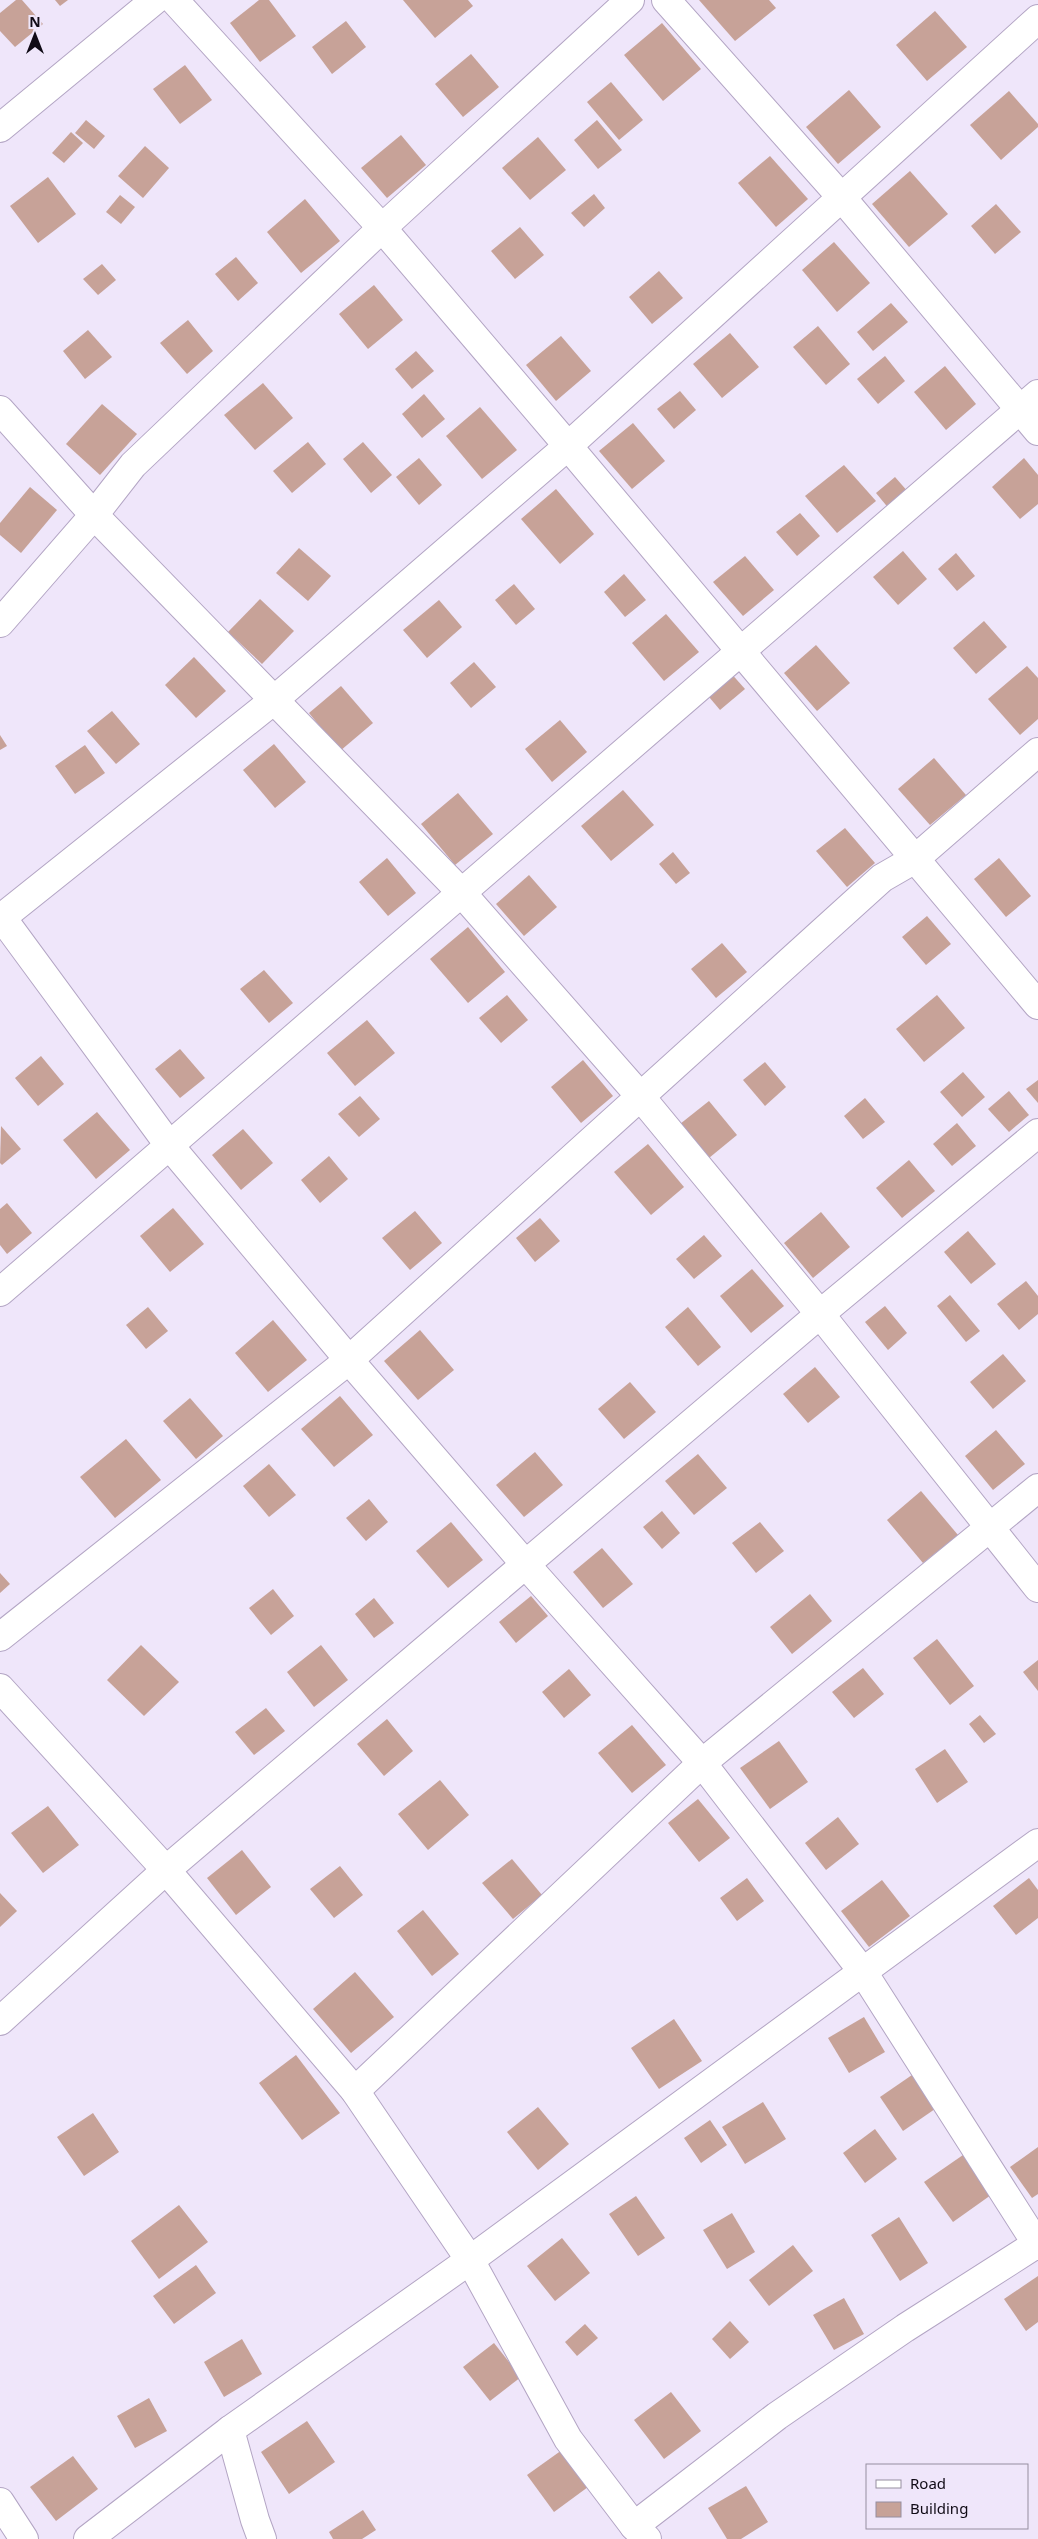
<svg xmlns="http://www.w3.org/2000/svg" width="1038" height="2539" font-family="'Noto Sans',sans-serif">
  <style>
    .building { fill: #c7a298 }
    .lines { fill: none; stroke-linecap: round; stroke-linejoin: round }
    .minor-casing { stroke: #b3a5c4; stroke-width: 30 }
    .minor { stroke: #fff; stroke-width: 28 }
  </style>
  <rect width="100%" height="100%" fill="#efe6fa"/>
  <g class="building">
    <path d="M 16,0 L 22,0 L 43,24 L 15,47 L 0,31 L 0,13 Z"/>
    <path d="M 55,0 L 68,0 L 60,6 Z"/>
    <path d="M 259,0 L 269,0 L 296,36 L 260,62 L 230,23 Z"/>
    <path d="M 403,0 L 468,0 L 473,6 L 435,38 Z"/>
    <path d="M 699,0 L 769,0 L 776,8 L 735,41 Z"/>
    <path d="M 935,11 L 967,47 L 927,81 L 896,45 Z"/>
    <path d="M 346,21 L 366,47 L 332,74 L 312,47 Z"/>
    <path d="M 662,23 L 701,69 L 663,101 L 624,55 Z"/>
    <path d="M 471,54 L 499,87 L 463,117 L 435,84 Z"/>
    <path d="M 185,65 L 212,100 L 180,124 L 153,89 Z"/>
    <path d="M 611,82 L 643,120 L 619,140 L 587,102 Z"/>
    <path d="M 849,90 L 881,127 L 838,164 L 806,127 Z"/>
    <path d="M 1009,91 L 1038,124 L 1038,127 L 1001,160 L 970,125 Z"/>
    <path d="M 86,120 L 105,136 L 94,149 L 75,133 Z"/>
    <path d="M 597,120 L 622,150 L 598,169 L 574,140 Z"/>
    <path d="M 71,132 L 83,143 L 64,163 L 52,153 Z"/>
    <path d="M 401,135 L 426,165 L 387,198 L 361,168 Z"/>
    <path d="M 538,137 L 566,170 L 530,200 L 502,168 Z"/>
    <path d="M 145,146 L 169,168 L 143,198 L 118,176 Z"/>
    <path d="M 770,156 L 808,199 L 776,227 L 738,183 Z"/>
    <path d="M 910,171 L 948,214 L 909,247 L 872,204 Z"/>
    <path d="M 48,177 L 76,214 L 38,243 L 10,206 Z"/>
    <path d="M 594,194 L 605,208 L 584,227 L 571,213 Z"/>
    <path d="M 120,195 L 135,207 L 121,224 L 106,212 Z"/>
    <path d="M 305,199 L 340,241 L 301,273 L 267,232 Z"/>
    <path d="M 996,204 L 1021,232 L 995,254 L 971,226 Z"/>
    <path d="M 520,227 L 544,255 L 515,279 L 491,251 Z"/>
    <path d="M 834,242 L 870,283 L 837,312 L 802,270 Z"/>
    <path d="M 236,257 L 258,283 L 238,301 L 215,274 Z"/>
    <path d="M 102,264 L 116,280 L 98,295 L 83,279 Z"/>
    <path d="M 659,271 L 683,298 L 652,324 L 629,297 Z"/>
    <path d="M 374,285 L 403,320 L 368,349 L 339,314 Z"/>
    <path d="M 891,303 L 908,322 L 873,351 L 857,332 Z"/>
    <path d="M 188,320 L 213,351 L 187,374 L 160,343 Z"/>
    <path d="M 818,326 L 850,364 L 826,385 L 793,347 Z"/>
    <path d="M 88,330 L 112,357 L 85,379 L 63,351 Z"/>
    <path d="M 730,333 L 759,367 L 722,398 L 693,364 Z"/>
    <path d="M 561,336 L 591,371 L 556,401 L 526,365 Z"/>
    <path d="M 416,351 L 434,371 L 412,389 L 395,369 Z"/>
    <path d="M 885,356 L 905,381 L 878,404 L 857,379 Z"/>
    <path d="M 945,366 L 976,404 L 946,430 L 914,392 Z"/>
    <path d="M 263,383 L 293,418 L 255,450 L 224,415 Z"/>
    <path d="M 680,391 L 696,410 L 674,429 L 657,409 Z"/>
    <path d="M 424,394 L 445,419 L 422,438 L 402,414 Z"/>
    <path d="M 102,404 L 137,434 L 100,475 L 66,444 Z"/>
    <path d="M 480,407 L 517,450 L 482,479 L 446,436 Z"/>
    <path d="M 633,423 L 665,461 L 632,489 L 599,451 Z"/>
    <path d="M 308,442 L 326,464 L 292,493 L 273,471 Z"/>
    <path d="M 363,442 L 392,475 L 371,493 L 343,459 Z"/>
    <path d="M 419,458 L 442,485 L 419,505 L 396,477 Z"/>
    <path d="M 1024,458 L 1038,475 L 1038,504 L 1020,519 L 992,487 Z"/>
    <path d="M 844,465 L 876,501 L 837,533 L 805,496 Z"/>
    <path d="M 895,477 L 909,493 L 890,510 L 876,493 Z"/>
    <path d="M 30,487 L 57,510 L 21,553 L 0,535 L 0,523 Z"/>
    <path d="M 556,489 L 594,534 L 560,564 L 521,519 Z"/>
    <path d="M 800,513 L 820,536 L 797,556 L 776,532 Z"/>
    <path d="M 299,548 L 331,576 L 308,601 L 276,573 Z"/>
    <path d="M 903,551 L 927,579 L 898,605 L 873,577 Z"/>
    <path d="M 956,553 L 975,576 L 957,591 L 938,569 Z"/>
    <path d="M 745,556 L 774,590 L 743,616 L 713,582 Z"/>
    <path d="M 624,574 L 646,600 L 625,617 L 604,592 Z"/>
    <path d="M 514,584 L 535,609 L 516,625 L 495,600 Z"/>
    <path d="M 260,599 L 294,631 L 262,664 L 228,632 Z"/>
    <path d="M 439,600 L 462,627 L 427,658 L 403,630 Z"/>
    <path d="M 666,614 L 699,652 L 664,681 L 632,643 Z"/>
    <path d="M 984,621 L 1007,647 L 976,674 L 953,648 Z"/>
    <path d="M 816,645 L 850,683 L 817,711 L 784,673 Z"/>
    <path d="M 194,657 L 226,691 L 196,718 L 165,685 Z"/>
    <path d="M 474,662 L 496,687 L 471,708 L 450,683 Z"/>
    <path d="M 1027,666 L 1038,678 L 1038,719 L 1020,735 L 988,699 Z"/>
    <path d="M 729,671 L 745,689 L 720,710 L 704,691 Z"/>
    <path d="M 341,686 L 373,723 L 340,751 L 309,713 Z"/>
    <path d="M 112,711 L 140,744 L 116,764 L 87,731 Z"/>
    <path d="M 560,720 L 587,752 L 552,782 L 525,749 Z"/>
    <path d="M 0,735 L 7,746 L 0,750 Z"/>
    <path d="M 274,744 L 306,782 L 275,808 L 243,770 Z"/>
    <path d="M 85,745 L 105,773 L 75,794 L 55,766 Z"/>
    <path d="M 934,758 L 966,795 L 930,825 L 898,789 Z"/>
    <path d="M 623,790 L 654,825 L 611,861 L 581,826 Z"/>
    <path d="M 458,793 L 493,834 L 455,865 L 421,824 Z"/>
    <path d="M 845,828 L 875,863 L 847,887 L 816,851 Z"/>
    <path d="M 673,852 L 690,873 L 676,884 L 659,864 Z"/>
    <path d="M 387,858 L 416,893 L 388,916 L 359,882 Z"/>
    <path d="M 999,858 L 1031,896 L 1006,917 L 974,879 Z"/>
    <path d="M 529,875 L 557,907 L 524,936 L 496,904 Z"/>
    <path d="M 927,916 L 951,944 L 926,965 L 902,937 Z"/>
    <path d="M 468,927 L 505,972 L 468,1003 L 430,959 Z"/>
    <path d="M 722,943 L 747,972 L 716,998 L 691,969 Z"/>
    <path d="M 264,970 L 293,1003 L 269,1023 L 240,989 Z"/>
    <path d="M 507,995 L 528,1020 L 501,1043 L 479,1018 Z"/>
    <path d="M 937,995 L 965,1028 L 924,1062 L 896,1029 Z"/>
    <path d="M 367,1020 L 395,1053 L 355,1086 L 327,1053 Z"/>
    <path d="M 180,1049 L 205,1078 L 180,1098 L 155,1069 Z"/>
    <path d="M 41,1056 L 64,1084 L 38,1106 L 15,1078 Z"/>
    <path d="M 583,1060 L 613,1096 L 581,1123 L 551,1087 Z"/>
    <path d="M 765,1062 L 786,1087 L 765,1106 L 743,1080 Z"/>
    <path d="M 963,1072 L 985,1097 L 962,1117 L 940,1092 Z"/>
    <path d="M 1038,1080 L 1038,1103 L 1026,1089 Z"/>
    <path d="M 1009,1091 L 1029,1115 L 1009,1132 L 988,1109 Z"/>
    <path d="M 360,1096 L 380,1119 L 359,1137 L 338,1114 Z"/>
    <path d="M 865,1098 L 885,1122 L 863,1139 L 844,1116 Z"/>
    <path d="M 709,1101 L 737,1135 L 709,1158 L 680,1124 Z"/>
    <path d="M 97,1112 L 130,1150 L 96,1179 L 63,1140 Z"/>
    <path d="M 957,1123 L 976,1146 L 952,1166 L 933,1144 Z"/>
    <path d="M 1,1126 L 21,1149 L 2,1165 L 0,1163 Z"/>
    <path d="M 243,1129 L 273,1163 L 241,1190 L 212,1155 Z"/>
    <path d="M 648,1144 L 684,1187 L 651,1215 L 614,1172 Z"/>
    <path d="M 329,1156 L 348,1179 L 320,1203 L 301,1180 Z"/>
    <path d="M 909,1160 L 935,1191 L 902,1218 L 876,1188 Z"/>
    <path d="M 7,1203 L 32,1233 L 7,1254 L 0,1245 L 0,1209 Z"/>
    <path d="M 173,1208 L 204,1244 L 170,1272 L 140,1236 Z"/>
    <path d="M 415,1211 L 442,1243 L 410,1270 L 382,1238 Z"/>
    <path d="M 821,1212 L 850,1247 L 813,1278 L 784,1243 Z"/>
    <path d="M 540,1218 L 560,1241 L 535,1262 L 516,1238 Z"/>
    <path d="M 968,1231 L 996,1264 L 971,1284 L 944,1252 Z"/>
    <path d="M 704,1235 L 722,1256 L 694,1279 L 676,1259 Z"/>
    <path d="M 752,1269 L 784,1306 L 751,1333 L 720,1296 Z"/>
    <path d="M 1026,1281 L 1038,1296 L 1038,1314 L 1019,1330 L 997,1304 Z"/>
    <path d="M 950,1295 L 980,1331 L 966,1342 L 937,1306 Z"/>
    <path d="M 885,1306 L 907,1333 L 888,1350 L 865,1322 Z"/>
    <path d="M 148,1307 L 168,1331 L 146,1349 L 126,1325 Z"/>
    <path d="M 688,1307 L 721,1347 L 698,1366 L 665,1327 Z"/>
    <path d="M 273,1320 L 307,1360 L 268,1392 L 235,1353 Z"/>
    <path d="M 420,1330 L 454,1370 L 418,1400 L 384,1361 Z"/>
    <path d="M 1003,1354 L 1026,1381 L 993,1409 L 970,1382 Z"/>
    <path d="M 815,1367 L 840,1397 L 808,1423 L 783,1394 Z"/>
    <path d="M 630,1382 L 656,1412 L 624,1439 L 598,1409 Z"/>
    <path d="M 340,1396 L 373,1435 L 334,1467 L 301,1429 Z"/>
    <path d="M 190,1398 L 223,1436 L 196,1459 L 163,1421 Z"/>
    <path d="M 996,1430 L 1025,1464 L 993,1490 L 965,1456 Z"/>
    <path d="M 126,1439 L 161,1480 L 115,1518 L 80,1477 Z"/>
    <path d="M 535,1452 L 563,1485 L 524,1517 L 496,1485 Z"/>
    <path d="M 698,1454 L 727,1488 L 694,1515 L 665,1481 Z"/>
    <path d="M 269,1464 L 296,1495 L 269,1517 L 243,1486 Z"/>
    <path d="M 921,1491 L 958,1535 L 923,1563 L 887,1520 Z"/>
    <path d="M 369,1499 L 388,1522 L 366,1541 L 346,1518 Z"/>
    <path d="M 662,1511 L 680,1533 L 662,1549 L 643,1527 Z"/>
    <path d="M 451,1522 L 483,1560 L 448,1588 L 416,1551 Z"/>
    <path d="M 760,1522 L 784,1551 L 756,1573 L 732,1543 Z"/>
    <path d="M 602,1548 L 633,1584 L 603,1608 L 573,1572 Z"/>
    <path d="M 0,1573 L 10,1584 L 0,1593 Z"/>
    <path d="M 273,1589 L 294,1616 L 271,1635 L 249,1608 Z"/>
    <path d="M 810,1594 L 832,1621 L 792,1654 L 770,1627 Z"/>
    <path d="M 531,1596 L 548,1616 L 516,1643 L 499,1622 Z"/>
    <path d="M 374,1598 L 394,1623 L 374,1638 L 355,1614 Z"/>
    <path d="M 937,1639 L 974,1686 L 950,1705 L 913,1658 Z"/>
    <path d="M 141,1645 L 179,1682 L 144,1716 L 107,1680 Z"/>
    <path d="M 321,1645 L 348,1680 L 314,1707 L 287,1672 Z"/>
    <path d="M 1038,1660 L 1038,1691 L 1023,1672 Z"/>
    <path d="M 863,1668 L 884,1694 L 854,1718 L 832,1692 Z"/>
    <path d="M 569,1669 L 591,1695 L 564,1718 L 542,1692 Z"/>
    <path d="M 266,1708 L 285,1731 L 254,1755 L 235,1732 Z"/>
    <path d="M 980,1715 L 996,1734 L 984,1743 L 969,1724 Z"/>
    <path d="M 387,1719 L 413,1751 L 384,1776 L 357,1744 Z"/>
    <path d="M 632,1725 L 666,1765 L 632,1793 L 598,1753 Z"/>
    <path d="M 779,1741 L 808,1782 L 770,1809 L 740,1768 Z"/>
    <path d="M 945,1749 L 968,1782 L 937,1803 L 915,1769 Z"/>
    <path d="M 440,1780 L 469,1815 L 428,1850 L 398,1814 Z"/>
    <path d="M 698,1799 L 730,1838 L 699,1862 L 668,1823 Z"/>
    <path d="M 48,1806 L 79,1845 L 43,1873 L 11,1833 Z"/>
    <path d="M 838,1817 L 859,1844 L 826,1870 L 805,1843 Z"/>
    <path d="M 242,1850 L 271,1887 L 236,1915 L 207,1878 Z"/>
    <path d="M 512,1859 L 542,1895 L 513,1919 L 482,1883 Z"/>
    <path d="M 340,1866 L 363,1895 L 334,1918 L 310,1889 Z"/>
    <path d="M 747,1878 L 764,1901 L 737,1921 L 720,1898 Z"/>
    <path d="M 1029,1878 L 1038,1890 L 1038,1918 L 1016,1935 L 993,1906 Z"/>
    <path d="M 882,1880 L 910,1916 L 869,1947 L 841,1911 Z"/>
    <path d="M 0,1893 L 17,1911 L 0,1927 Z"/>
    <path d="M 423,1910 L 459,1954 L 432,1976 L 397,1931 Z"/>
    <path d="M 355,1972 L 394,2017 L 351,2053 L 313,2009 Z"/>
    <path d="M 864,2017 L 885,2052 L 849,2073 L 828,2038 Z"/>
    <path d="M 674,2019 L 702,2061 L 659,2089 L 631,2048 Z"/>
    <path d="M 296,2055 L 340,2113 L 302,2140 L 259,2083 Z"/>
    <path d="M 912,2075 L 935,2109 L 903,2131 L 880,2097 Z"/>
    <path d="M 763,2102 L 786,2139 L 745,2164 L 722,2127 Z"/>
    <path d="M 538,2107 L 569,2144 L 538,2170 L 507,2132 Z"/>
    <path d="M 93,2113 L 119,2152 L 84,2176 L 57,2137 Z"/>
    <path d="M 710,2120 L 727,2145 L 701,2163 L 684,2138 Z"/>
    <path d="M 875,2129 L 897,2159 L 865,2183 L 843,2153 Z"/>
    <path d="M 1038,2147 L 1038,2194 L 1032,2198 L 1010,2167 Z"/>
    <path d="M 963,2155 L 991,2195 L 953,2222 L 924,2182 Z"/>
    <path d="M 636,2196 L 665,2238 L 638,2256 L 609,2214 Z"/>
    <path d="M 179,2205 L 208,2242 L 159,2279 L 131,2241 Z"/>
    <path d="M 732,2213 L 755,2252 L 727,2269 L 703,2230 Z"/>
    <path d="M 899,2217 L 928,2263 L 900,2281 L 871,2235 Z"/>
    <path d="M 562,2238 L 590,2273 L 555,2301 L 527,2266 Z"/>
    <path d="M 793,2245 L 813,2271 L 769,2306 L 749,2280 Z"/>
    <path d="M 196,2265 L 216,2293 L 174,2324 L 153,2296 Z"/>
    <path d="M 1038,2276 L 1038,2322 L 1026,2331 L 1004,2299 Z"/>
    <path d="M 844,2298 L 864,2334 L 834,2350 L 813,2315 Z"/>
    <path d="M 730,2321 L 749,2342 L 730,2359 L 712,2339 Z"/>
    <path d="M 585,2324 L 598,2338 L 577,2356 L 565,2342 Z"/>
    <path d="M 242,2339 L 262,2374 L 224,2397 L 204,2362 Z"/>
    <path d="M 494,2343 L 521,2377 L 490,2401 L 463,2367 Z"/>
    <path d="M 671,2392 L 701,2431 L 664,2459 L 634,2420 Z"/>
    <path d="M 149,2398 L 167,2431 L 135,2448 L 117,2416 Z"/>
    <path d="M 307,2421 L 335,2462 L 289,2494 L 261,2452 Z"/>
    <path d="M 562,2450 L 588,2487 L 554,2512 L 527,2475 Z"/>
    <path d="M 73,2456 L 98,2489 L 56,2521 L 30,2487 Z"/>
    <path d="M 746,2486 L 768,2522 L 741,2539 L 727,2539 L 708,2508 Z"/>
    <path d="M 363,2510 L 376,2530 L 362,2539 L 333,2539 L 329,2532 Z"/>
  </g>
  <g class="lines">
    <g class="minor-casing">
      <g id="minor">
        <path d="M 174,0 L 382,228 L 568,446 L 1038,1005"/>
        <path d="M 666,0 L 843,199 L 1038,431"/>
        <path d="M 0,128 L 155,0"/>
        <path d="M 0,410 L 94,515 L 460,891 L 640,1096 L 820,1314 L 1038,1588"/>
        <path d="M 0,623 L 94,515 L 133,465 L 382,228 L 630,0"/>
        <path d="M 0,915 L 169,1145 L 349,1360 L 526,1565 L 702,1763 L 863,1972 L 1038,2246"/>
        <path d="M 0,919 L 274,700 L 568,446 L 1038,19"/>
        <path d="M 0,1292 L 1038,394"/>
        <path d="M 0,1637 L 349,1360 L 882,878 L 915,859 L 1038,752"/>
        <path d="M 0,1688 L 166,1870 L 355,2091 L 470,2260 L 568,2439 L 634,2526 L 647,2539"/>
        <path d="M 0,2021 L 166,1870 L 820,1314 L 1038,1133"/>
        <path d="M 355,2091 L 702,1763 L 1038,1488"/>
        <path d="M 230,2430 L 255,2520 L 262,2539"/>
        <path d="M 0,2502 L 24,2539"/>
        <path d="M 634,2526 L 777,2416 L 905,2328 L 1038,2243"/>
        <path d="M 88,2539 L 230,2430 L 470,2260 L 1038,1843"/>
      </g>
    </g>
    <use href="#minor" class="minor"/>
  </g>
  <rect x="866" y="2464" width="162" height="65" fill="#efe6fa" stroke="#968e9f"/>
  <rect x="876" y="2480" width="25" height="8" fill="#ffffff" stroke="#968e9f"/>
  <text x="910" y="2489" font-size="15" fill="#100b16">Road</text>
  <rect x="876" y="2502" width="25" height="15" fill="#c7a298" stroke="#968e9f"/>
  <text x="910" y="2514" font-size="15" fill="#100b16">Building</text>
  <g transform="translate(35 35)" stroke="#efe6fa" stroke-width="4" paint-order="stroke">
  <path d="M0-4L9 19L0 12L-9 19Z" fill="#100b16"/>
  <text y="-8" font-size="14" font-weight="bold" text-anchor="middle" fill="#100b16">N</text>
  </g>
</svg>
